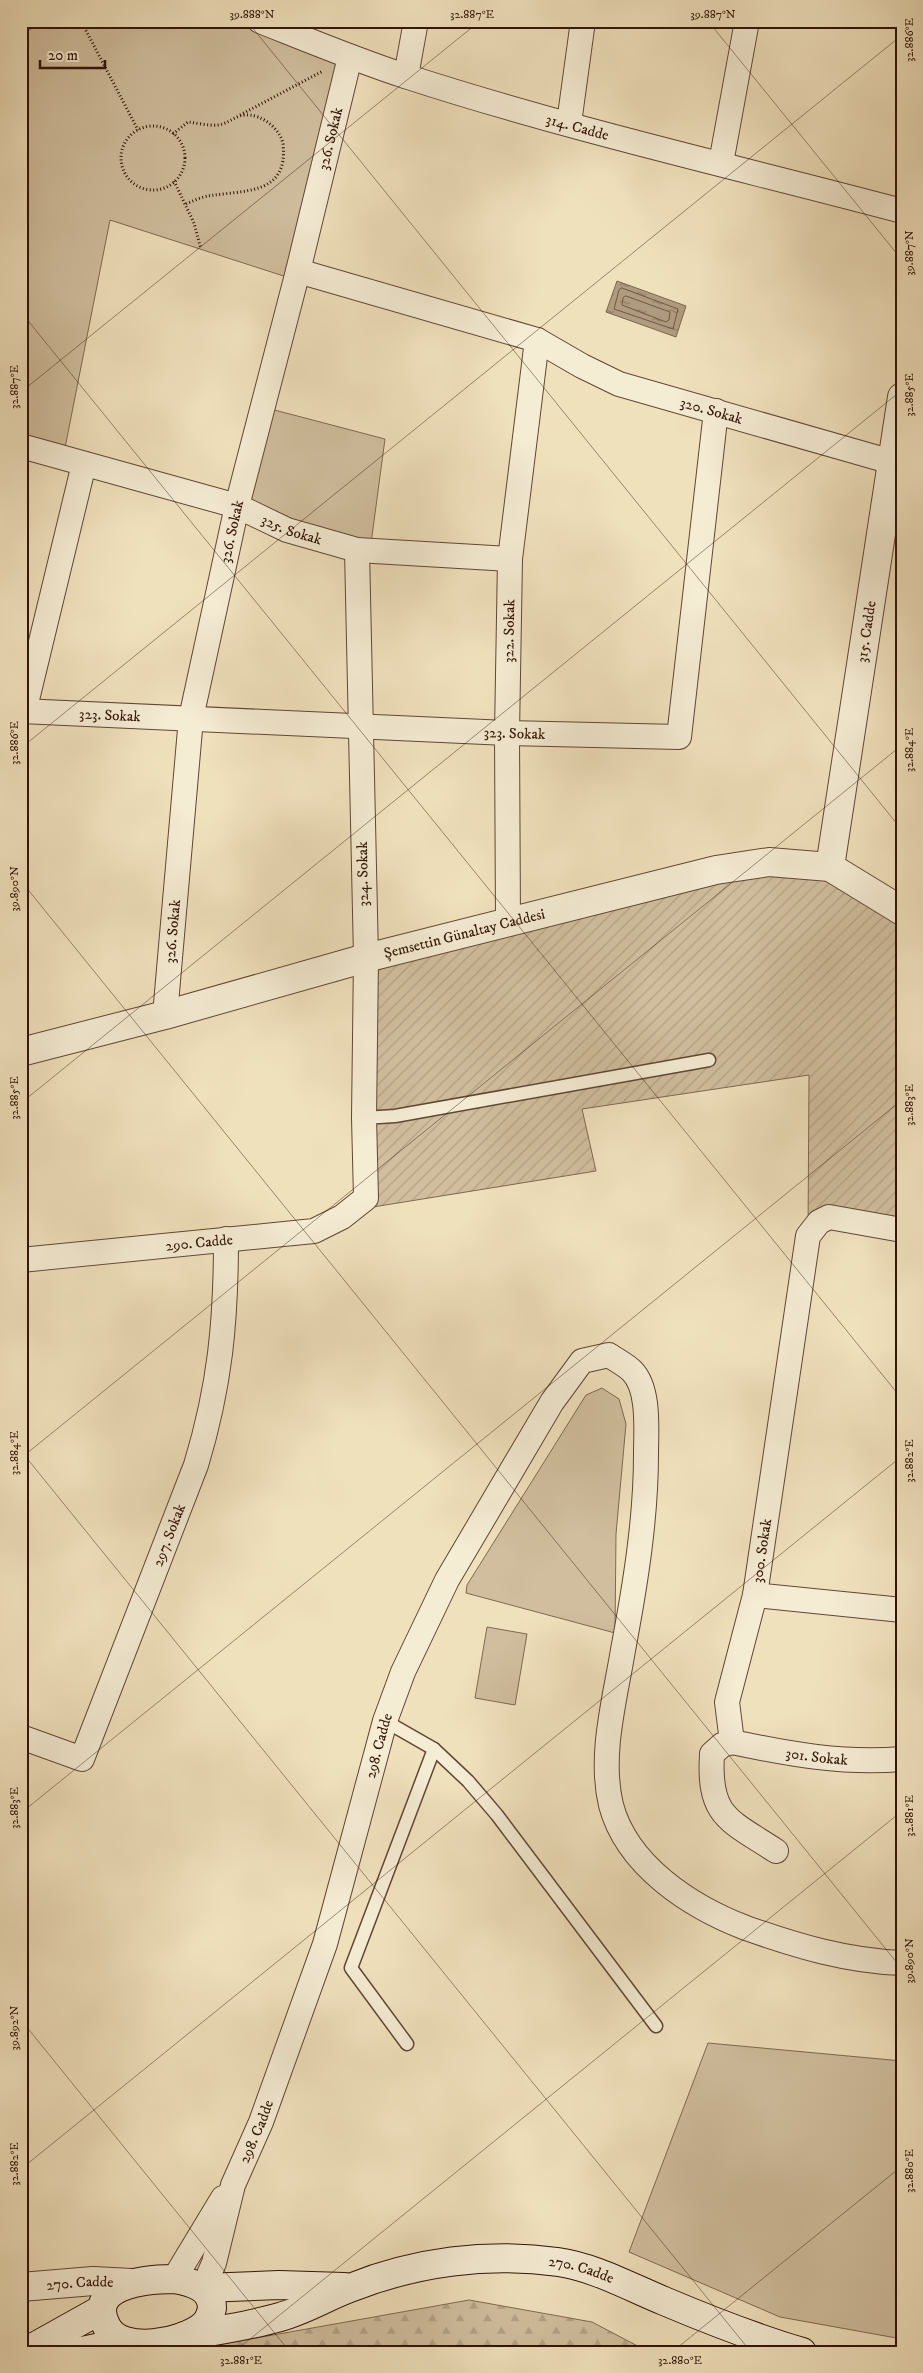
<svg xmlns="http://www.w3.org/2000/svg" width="923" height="2373" font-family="'IM FELL DW Pica',serif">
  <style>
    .green { fill: #d0be9e; stroke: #806852 }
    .forest { fill: url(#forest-firs); stroke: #806852 }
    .garden { fill: url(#garden-furrows); stroke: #806852 }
    .water { fill: url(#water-ripples); stroke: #7d654f }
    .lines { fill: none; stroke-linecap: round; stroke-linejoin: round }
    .shore { stroke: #705742; stroke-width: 1 }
    .service-casing { stroke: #614634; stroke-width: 15 }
    .minor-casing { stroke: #614634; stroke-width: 26 }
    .tertiary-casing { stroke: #614634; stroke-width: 30 }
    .secondary-casing { stroke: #311306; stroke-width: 30 }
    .path { stroke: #311306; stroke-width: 3; stroke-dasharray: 1 2.5; stroke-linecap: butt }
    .service { stroke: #f5ecd4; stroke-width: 12 }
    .minor { stroke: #f5ecd4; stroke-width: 24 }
    .tertiary { stroke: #f5ecd4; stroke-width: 28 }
    .secondary { stroke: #f5ecd4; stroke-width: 28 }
    .ticks { fill: none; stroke: #311306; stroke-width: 1; stroke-opacity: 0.45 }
    .labels { text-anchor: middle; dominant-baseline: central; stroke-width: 4; stroke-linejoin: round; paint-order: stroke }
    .street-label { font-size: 15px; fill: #311306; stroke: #f5ecd4 }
    .neatline { fill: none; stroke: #311306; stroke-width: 2 }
    .ticks-label { font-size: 12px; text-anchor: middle; fill: #311306 }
  </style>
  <defs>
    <pattern id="forest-firs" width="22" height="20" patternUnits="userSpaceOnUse" patternTransform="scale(1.25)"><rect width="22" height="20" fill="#d0be9e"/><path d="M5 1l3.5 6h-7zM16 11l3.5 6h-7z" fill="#b3a287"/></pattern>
    <pattern id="garden-furrows" width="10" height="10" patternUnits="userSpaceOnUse" patternTransform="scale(1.25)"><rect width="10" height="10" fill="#d0be9e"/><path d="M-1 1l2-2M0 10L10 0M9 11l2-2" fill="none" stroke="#b3a287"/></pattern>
    <pattern id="water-ripples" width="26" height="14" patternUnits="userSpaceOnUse" patternTransform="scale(1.25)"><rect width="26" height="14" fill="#af9b7f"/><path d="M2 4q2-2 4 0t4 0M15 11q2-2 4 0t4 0" fill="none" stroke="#8f7d66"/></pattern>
  </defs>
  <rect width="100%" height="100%" fill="#f0e1bd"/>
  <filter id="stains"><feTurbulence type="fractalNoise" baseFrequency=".004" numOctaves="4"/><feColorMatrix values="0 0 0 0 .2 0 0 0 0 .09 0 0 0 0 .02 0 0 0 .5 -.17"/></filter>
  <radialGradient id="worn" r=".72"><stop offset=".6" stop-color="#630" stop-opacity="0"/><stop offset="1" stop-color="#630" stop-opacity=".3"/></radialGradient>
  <g class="green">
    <path d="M 21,21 L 260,21 L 350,57 L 296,280 L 110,220 L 63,458 L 21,446 Z"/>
    <path d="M 263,407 L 385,439 L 370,551 L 237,506 Z"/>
    <path d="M 602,1388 L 619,1399 L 626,1424 L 616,1534 L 615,1633 L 466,1593 L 467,1585 L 586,1395 Z"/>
    <path d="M 487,1627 L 527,1634 L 515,1705 L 475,1698 Z"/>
    <path d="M 708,2043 L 902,2061 L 902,2339 L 780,2317 L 629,2252 Z"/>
  </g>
  <path class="forest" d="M 469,2300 L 592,2322 L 649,2352 L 178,2352 Z"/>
  <path class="garden" d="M 830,867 L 902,911 L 902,1230 L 830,1217 L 808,1236 L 809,1075 L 582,1109 L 596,1171 L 373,1207 L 366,958 L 716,870 Z"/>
  <path class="water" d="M 617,281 L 686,306 L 676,337 L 606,312 Z"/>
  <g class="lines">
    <g class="shore">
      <path d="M 622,288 L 678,309 L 673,329 L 614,309 L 619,290 Z"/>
      <path d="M 626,296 L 670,312 L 669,320 L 666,322 L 622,305 L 623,298 Z"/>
    </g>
    <g class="service-casing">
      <g id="service">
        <path d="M 364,1118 L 395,1116 L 709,1060"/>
        <path d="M 385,1721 L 434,1749 L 468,1781 L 497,1815 L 656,2026"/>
        <path d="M 407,2044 L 351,1968 L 434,1749"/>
      </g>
    </g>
    <g class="minor-casing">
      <g id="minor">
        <path id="s1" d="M 260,21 C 308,40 356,60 405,76 C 568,129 736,167 902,211"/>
        <path d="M 406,76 L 416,21"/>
        <path d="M 569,123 L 583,21"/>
        <path d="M 721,163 L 747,21"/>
        <path id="s2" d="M 298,271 L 537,340 L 582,366 L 619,384 L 892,462"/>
        <path id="s3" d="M 21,446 L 237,506 L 287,530 L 357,550 L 510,559"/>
        <path id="s4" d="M 21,711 L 507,733 L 679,737 L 716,411"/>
        <path d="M 24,712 L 84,464"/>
        <path id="s5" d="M 508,922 L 507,733 L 510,559 L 537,340"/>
        <path id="s6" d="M 165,1015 L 191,718 L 237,506 L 298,271 L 350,57"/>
        <path id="s7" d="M 21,1260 L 314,1231 L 342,1217 L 366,1198 L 364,1118 L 366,958 L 357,550"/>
        <path d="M 755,1595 L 902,1610"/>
        <path id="s8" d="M 21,1737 L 82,1759 L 196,1465 C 220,1386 226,1322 226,1239"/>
        <path id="s9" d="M 732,1742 C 789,1754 843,1764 902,1759"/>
        <path id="s10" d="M 776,1851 C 729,1820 708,1817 712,1754 L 722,1745 L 732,1742 L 727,1702 L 755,1595 L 808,1236 L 819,1222 L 829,1217 L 902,1230"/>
        <path d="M 174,2279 L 223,2198"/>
        <path id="s11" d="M 203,2288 L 214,2263 L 233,2185 L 261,2122 L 325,1944 L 385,1721 L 403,1672 L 447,1580 L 552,1402 L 582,1361 L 609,1355 C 616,1360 626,1365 632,1371 C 650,1389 646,1431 646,1454 C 646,1520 635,1586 623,1650 C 615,1699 599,1755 611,1805 C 627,1866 691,1907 746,1928 C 797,1946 847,1961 902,1963"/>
      </g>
    </g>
    <g class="tertiary-casing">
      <g id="tertiary">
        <path id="s12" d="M 830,867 L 902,397"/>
        <path id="s13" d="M 21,1052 L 165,1015 L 366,958 L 716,870 L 769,862 L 830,867 L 902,911"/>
        <path id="s14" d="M 21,2287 L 93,2281 L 132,2283"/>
      </g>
    </g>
    <g class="secondary-casing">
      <g id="secondary">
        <path d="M 174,2279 C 191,2282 212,2287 212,2308 C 211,2314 208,2321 204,2325 C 184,2343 122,2355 107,2327 C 84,2284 148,2279 174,2279 Z"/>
        <path d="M 203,2288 L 279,2285 L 344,2287"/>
        <path id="s15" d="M 184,2336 C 216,2331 249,2326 280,2317 C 305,2310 326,2297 350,2288 C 415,2262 488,2252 558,2262 C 594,2267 630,2287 664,2301 C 709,2320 755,2338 802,2352"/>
        <path d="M 25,2352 L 102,2309"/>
        <path d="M 78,2352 L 124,2342"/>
      </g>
    </g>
    <g class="path">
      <path d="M 81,21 L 138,130"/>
      <path d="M 240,115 L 323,71"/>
      <circle cx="153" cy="158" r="32"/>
      <path d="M 173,134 L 188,122 C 197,123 209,126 218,125 C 233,123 237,110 258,117 C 269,121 281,132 283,144 C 289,196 242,190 208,196 C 201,197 193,201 186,204"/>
      <path d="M 174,181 L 194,223 L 201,249"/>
    </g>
    <use href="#service" class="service"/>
    <use href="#minor" class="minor"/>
    <use href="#tertiary" class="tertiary"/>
    <use href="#secondary" class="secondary"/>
  </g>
  <path class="ticks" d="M 247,21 L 902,830M 708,21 L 902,260M 21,37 L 41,21M 21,312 L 902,1399M 21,392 L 480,21M 21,748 L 902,35M 21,881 L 902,1969M 21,1103 L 902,390M 21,1451 L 751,2352M 21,1458 L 902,745M 21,1813 L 902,1100M 21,2020 L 290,2352M 21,2169 L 902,1456M 234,2352 L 902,1811M 672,2352 L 902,2166"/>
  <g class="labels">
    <g class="street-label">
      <text stroke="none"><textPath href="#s1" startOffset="335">314. Cadde</textPath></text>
      <text stroke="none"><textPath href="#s6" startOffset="894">326. Sokak</textPath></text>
      <text stroke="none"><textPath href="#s2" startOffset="438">320. Sokak</textPath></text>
      <text stroke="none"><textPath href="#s3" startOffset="284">325. Sokak</textPath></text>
      <text stroke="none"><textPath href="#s6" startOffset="489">326. Sokak</textPath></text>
      <text stroke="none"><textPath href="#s5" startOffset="291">322. Sokak</textPath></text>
      <text stroke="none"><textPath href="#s12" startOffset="238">315. Cadde</textPath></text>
      <text stroke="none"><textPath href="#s4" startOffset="89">323. Sokak</textPath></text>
      <text stroke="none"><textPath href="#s4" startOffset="494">323. Sokak</textPath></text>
      <text transform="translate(363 874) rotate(-91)">324. Sokak</text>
      <text stroke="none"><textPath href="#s6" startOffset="84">326. Sokak</textPath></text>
      <text stroke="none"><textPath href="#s13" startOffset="459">Şemsettin Günaltay Caddesi</textPath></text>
      <text stroke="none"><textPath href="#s7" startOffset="179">290. Cadde</textPath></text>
      <text stroke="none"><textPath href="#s8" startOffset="305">297. Sokak</textPath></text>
      <text stroke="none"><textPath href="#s10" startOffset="346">300. Sokak</textPath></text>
      <text stroke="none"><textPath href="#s11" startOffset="571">298. Cadde</textPath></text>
      <text stroke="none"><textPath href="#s9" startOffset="86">301. Sokak</textPath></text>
      <text stroke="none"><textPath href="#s11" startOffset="166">298. Cadde</textPath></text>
      <text stroke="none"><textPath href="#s15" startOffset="410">270. Cadde</textPath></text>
      <text stroke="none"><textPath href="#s14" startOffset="59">270. Cadde</textPath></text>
    </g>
  </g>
  <rect width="923" height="2373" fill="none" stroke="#f0e1bd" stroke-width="55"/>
  <path d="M40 60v8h65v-8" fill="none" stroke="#311306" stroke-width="2.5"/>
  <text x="48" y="60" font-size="15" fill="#311306" stroke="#f5ecd4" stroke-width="4" paint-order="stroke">20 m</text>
  <rect x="28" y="28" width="868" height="2318" class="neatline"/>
  <g class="ticks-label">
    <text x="252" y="18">39.888°N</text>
    <text x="472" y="18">32.887°E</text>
    <text x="713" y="18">39.887°N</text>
    <text transform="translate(909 40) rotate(-90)" y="4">32.886°E</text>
    <text transform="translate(909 253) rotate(-90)" y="4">39.887°N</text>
    <text transform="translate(14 387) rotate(-90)" y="4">32.887°E</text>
    <text transform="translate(909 395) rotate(-90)" y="4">32.885°E</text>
    <text transform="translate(14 743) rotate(-90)" y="4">32.886°E</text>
    <text transform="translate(909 750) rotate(-90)" y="4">32.884°E</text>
    <text transform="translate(14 889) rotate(-90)" y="4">39.890°N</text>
    <text transform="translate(14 1098) rotate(-90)" y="4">32.885°E</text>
    <text transform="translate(909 1105) rotate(-90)" y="4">32.883°E</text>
    <text transform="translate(14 1453) rotate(-90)" y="4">32.884°E</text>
    <text transform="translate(909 1461) rotate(-90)" y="4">32.882°E</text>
    <text transform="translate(14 1808) rotate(-90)" y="4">32.883°E</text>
    <text transform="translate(909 1816) rotate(-90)" y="4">32.881°E</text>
    <text transform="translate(909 1961) rotate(-90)" y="4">39.890°N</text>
    <text transform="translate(14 2028) rotate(-90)" y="4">39.892°N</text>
    <text transform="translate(14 2164) rotate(-90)" y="4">32.882°E</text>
    <text transform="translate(909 2171) rotate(-90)" y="4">32.880°E</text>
    <text x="241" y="2364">32.881°E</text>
    <text x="680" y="2364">32.880°E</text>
  </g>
  <rect width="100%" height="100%" filter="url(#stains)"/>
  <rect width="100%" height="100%" fill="url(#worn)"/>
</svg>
